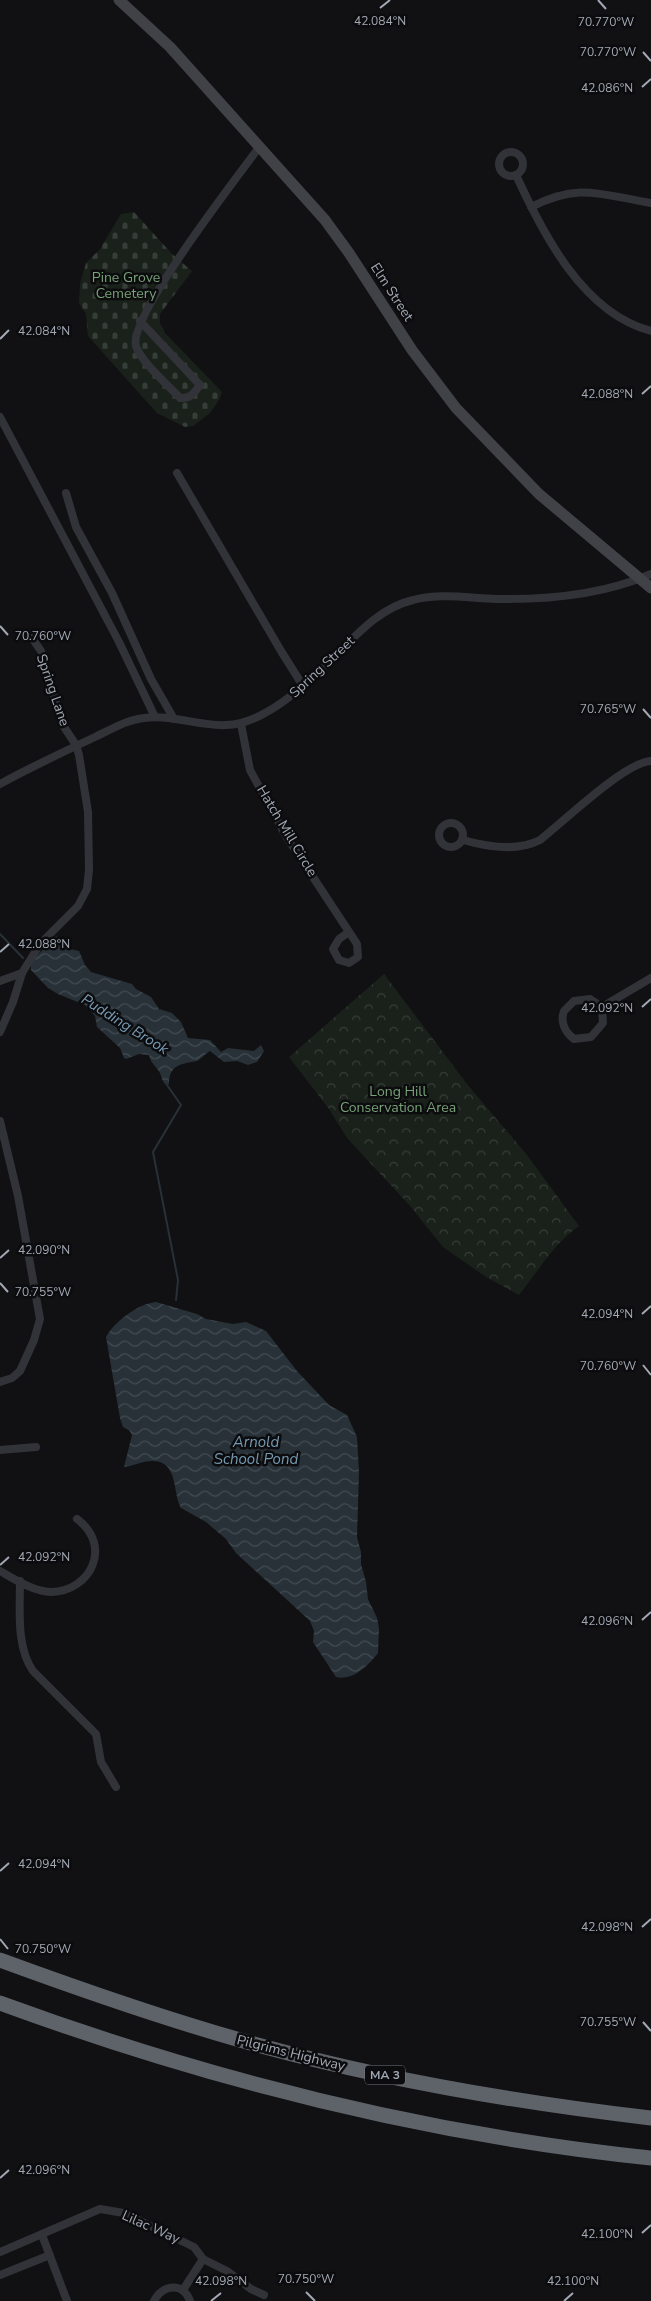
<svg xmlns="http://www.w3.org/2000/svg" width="651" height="2301" font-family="'Nunito Sans',sans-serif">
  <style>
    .forest { fill: url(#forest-crowns) }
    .cemetery { fill: url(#cemetery-stones) }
    .water { fill: url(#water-waves) }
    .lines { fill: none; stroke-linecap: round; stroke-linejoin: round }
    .stream { stroke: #273137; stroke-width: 2 }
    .street { stroke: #323338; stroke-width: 8 }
    .secondary { stroke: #404248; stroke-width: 11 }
    .highway { stroke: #5e6269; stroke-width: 15 }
    .ticks { fill: none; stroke: #a2a9b5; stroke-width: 2 }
    .labels { text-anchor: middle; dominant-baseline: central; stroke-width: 5; stroke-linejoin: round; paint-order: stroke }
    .shield { fill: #0c0c0e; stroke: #757a83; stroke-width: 1 }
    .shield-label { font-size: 12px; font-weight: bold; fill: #a2a9b5 }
    .park-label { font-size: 14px; fill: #77a177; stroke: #0c0c0e }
    .street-label { font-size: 14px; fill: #a2a9b5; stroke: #0c0c0e }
    .water-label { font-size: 15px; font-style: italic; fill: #769ab2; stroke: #0c0c0e }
    .ticks-label { font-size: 12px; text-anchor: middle; fill: #a2a9b5; stroke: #0c0c0e; stroke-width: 5; stroke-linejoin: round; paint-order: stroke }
  </style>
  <defs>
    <pattern id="forest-crowns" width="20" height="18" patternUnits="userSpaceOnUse" patternTransform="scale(1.25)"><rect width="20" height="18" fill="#19211a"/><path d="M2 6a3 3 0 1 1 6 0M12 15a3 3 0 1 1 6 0" fill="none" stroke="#373e39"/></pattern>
    <pattern id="cemetery-stones" width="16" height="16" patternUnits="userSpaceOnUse" patternTransform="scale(1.25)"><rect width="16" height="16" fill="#19211a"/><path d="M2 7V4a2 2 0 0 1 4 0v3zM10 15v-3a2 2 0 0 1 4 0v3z" fill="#373e39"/></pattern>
    <pattern id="water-waves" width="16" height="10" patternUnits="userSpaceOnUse" patternTransform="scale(1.25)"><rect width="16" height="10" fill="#273137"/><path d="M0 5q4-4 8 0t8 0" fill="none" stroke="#434c52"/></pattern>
  </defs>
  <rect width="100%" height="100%" fill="#111113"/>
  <path class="forest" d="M 384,974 L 467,1084 L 527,1155 L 579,1226 C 553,1245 538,1271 519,1295 L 486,1277 L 443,1247 L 410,1206 L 347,1138 L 329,1109 L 289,1057 Z"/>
  <path class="cemetery" d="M 134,212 L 172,254 L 192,271 L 160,314 L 160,323 L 165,333 L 222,392 L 219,400 L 210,413 L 193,426 L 185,427 L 157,413 L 88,336 L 86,314 L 79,303 L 80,284 L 86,263 L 100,249 L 121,214 Z"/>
  <g class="water">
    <path d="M 56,936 L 70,949 L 79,951 L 85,965 L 91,972 L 132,984 L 136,989 L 151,997 L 159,1009 L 172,1013 L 181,1022 L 188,1038 L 210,1040 L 221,1052 L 228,1048 L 254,1051 L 261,1045 L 264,1051 L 257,1062 L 248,1065 L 237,1061 L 224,1062 L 210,1051 C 205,1054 201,1059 197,1061 C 182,1064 169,1064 169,1084 L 166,1085 C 162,1081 162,1078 160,1073 C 156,1066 151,1064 149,1055 L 139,1054 L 126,1059 L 124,1058 L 120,1048 L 97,1027 L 95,1016 L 85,1005 L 58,994 L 48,988 L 31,970 L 31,962 Z"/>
    <path d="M 156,1302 L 197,1314 L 206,1319 L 233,1324 L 246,1322 L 266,1331 L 297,1371 L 329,1405 L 347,1415 L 357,1437 L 359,1472 L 357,1537 L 361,1552 L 361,1564 L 366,1582 L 368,1599 L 377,1618 L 379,1628 L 378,1653 C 368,1666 353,1681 336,1677 L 313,1642 L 314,1631 L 310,1621 L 236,1553 L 226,1539 L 206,1522 L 181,1508 C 172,1492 179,1461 152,1461 C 142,1461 133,1466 124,1467 L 132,1435 L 129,1430 L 123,1427 L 120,1418 L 106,1337 C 115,1321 138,1304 156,1302 Z"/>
  </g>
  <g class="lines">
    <g class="stream">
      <path d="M 0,934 L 23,958"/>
      <path d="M 167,1085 L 181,1105 L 153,1152 L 178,1280 L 176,1300"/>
    </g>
    <g class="street">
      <circle cx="511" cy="164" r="12"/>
      <path d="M 516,175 C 543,234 583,313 651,331"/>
      <path d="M 531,207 C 580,182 601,195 651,203"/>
      <path d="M 140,321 L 200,385 C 194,393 191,399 180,398 C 168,385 141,362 136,346 C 127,318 239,175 260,146"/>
      <path d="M 0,417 L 119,642 L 155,717"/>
      <path d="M 177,473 L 281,651 L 303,686"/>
      <path d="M 66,493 L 76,527 L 112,593 L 151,679 L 174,719"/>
      <path d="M 241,724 L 250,770 L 286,836 L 357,944 L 358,957 L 349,963 L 339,960 L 333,949 L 339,939 L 349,932"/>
      <path d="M 0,784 C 31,767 63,752 95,737 C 110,730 126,720 144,718 C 189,713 218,740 265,713 C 293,698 317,673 340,651 C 361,630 383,607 413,600 C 440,593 468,598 496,599 C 548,600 603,595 651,574"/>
      <circle cx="451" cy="835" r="12"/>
      <path d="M 463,840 C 488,847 517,852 540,840 C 563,822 625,762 651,761"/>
      <path d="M 0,981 L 22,973 L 40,944 L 78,906 L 87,889 L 89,870 L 88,812 L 79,755 L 76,745 L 62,724 L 41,651 L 30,635"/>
      <path d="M 590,999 L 602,1007 L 603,1023 L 591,1037 L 574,1039 C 565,1032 560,1022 564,1011 L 574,1001 Z"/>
      <path d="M 602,1007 L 651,978"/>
      <path d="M 0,1032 L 13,1002 L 22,973"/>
      <path d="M 0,1121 L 18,1196 L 40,1319 L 34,1340 L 20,1371 L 12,1378 L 0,1382"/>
      <path d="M 0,1450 L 36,1447"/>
      <path d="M 0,1571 C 14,1579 34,1592 51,1592 C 91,1591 113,1546 77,1519"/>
      <path d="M 20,1581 C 20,1609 16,1647 33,1671 L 96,1734 L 101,1762 L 116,1787"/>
      <path d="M 42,2235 L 67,2301"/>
      <path d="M 0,2252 L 100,2209 L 124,2213 L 194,2247 L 203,2259 L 227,2271 L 251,2289 L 264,2295"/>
      <path d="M 0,2275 L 50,2255"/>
      <path d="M 183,2290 L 203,2259"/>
      <path d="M 154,2301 C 162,2285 183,2281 190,2301"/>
    </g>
    <path class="secondary" d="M 119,0 L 170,47 L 325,220 L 349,253 L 412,350 L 456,408 L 539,494 L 651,588"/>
    <g class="highway">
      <path d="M 0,1960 C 79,1989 159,2017 240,2040 C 374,2078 513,2102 651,2118"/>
      <path d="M 0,2003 C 210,2080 428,2135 651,2158"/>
    </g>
  </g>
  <path class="ticks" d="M 598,0 L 606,9M 380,8 L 390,0M 643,52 L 651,61M 642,87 L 651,79M 0,339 L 9,330M 642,394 L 651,386M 0,626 L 8,635M 643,709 L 651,718M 0,952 L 9,944M 642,1007 L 651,999M 0,1258 L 9,1250M 0,1283 L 8,1292M 642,1314 L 651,1306M 643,1365 L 651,1375M 0,1565 L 9,1557M 642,1620 L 651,1612M 0,1871 L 9,1863M 642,1927 L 651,1919M 0,1939 L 8,1949M 643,2022 L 651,2031M 0,2178 L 9,2170M 642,2233 L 651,2225M 306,2292 L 315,2301M 211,2301 L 221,2293M 564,2301 L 573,2293"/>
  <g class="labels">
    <rect class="shield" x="365" y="2065.5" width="40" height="19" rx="4"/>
    <g class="shield-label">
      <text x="385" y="2075">MA 3</text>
    </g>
    <g class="park-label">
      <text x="126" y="277">Pine Grove<tspan x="126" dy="16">Cemetery</tspan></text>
      <text x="398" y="1091">Long Hill<tspan x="398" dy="16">Conservation Area</tspan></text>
    </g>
    <g class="street-label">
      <text transform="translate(392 292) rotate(57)">Elm Street</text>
      <text transform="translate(322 667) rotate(-43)">Spring Street</text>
      <text transform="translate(53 690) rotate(71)">Spring Lane</text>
      <text transform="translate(287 831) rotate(59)">Hatch Mill Circle</text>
      <text transform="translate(291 2053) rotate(14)">Pilgrims Highway</text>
      <text transform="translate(151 2227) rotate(24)">Lilac Way</text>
    </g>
    <g class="water-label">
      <text transform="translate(125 1024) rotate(32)">Pudding Brook</text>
      <text x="256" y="1442">Arnold<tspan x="256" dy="17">School Pond</tspan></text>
    </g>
  </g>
  <g class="ticks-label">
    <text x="380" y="25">42.084°N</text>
    <text x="606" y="26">70.770°W</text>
    <text x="608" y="56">70.770°W</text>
    <text x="607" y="92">42.086°N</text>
    <text x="44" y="335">42.084°N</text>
    <text x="607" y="398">42.088°N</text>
    <text x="43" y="640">70.760°W</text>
    <text x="608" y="713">70.765°W</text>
    <text x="44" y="948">42.088°N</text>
    <text x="607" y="1012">42.092°N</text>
    <text x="44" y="1254">42.090°N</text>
    <text x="43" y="1296">70.755°W</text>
    <text x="607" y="1318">42.094°N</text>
    <text x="608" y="1370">70.760°W</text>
    <text x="44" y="1561">42.092°N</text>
    <text x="607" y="1625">42.096°N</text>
    <text x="44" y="1868">42.094°N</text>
    <text x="607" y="1931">42.098°N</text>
    <text x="43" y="1953">70.750°W</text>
    <text x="608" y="2026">70.755°W</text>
    <text x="44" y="2174">42.096°N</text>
    <text x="607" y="2238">42.100°N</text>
    <text x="306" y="2283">70.750°W</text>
    <text x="221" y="2285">42.098°N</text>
    <text x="573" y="2285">42.100°N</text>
  </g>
</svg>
